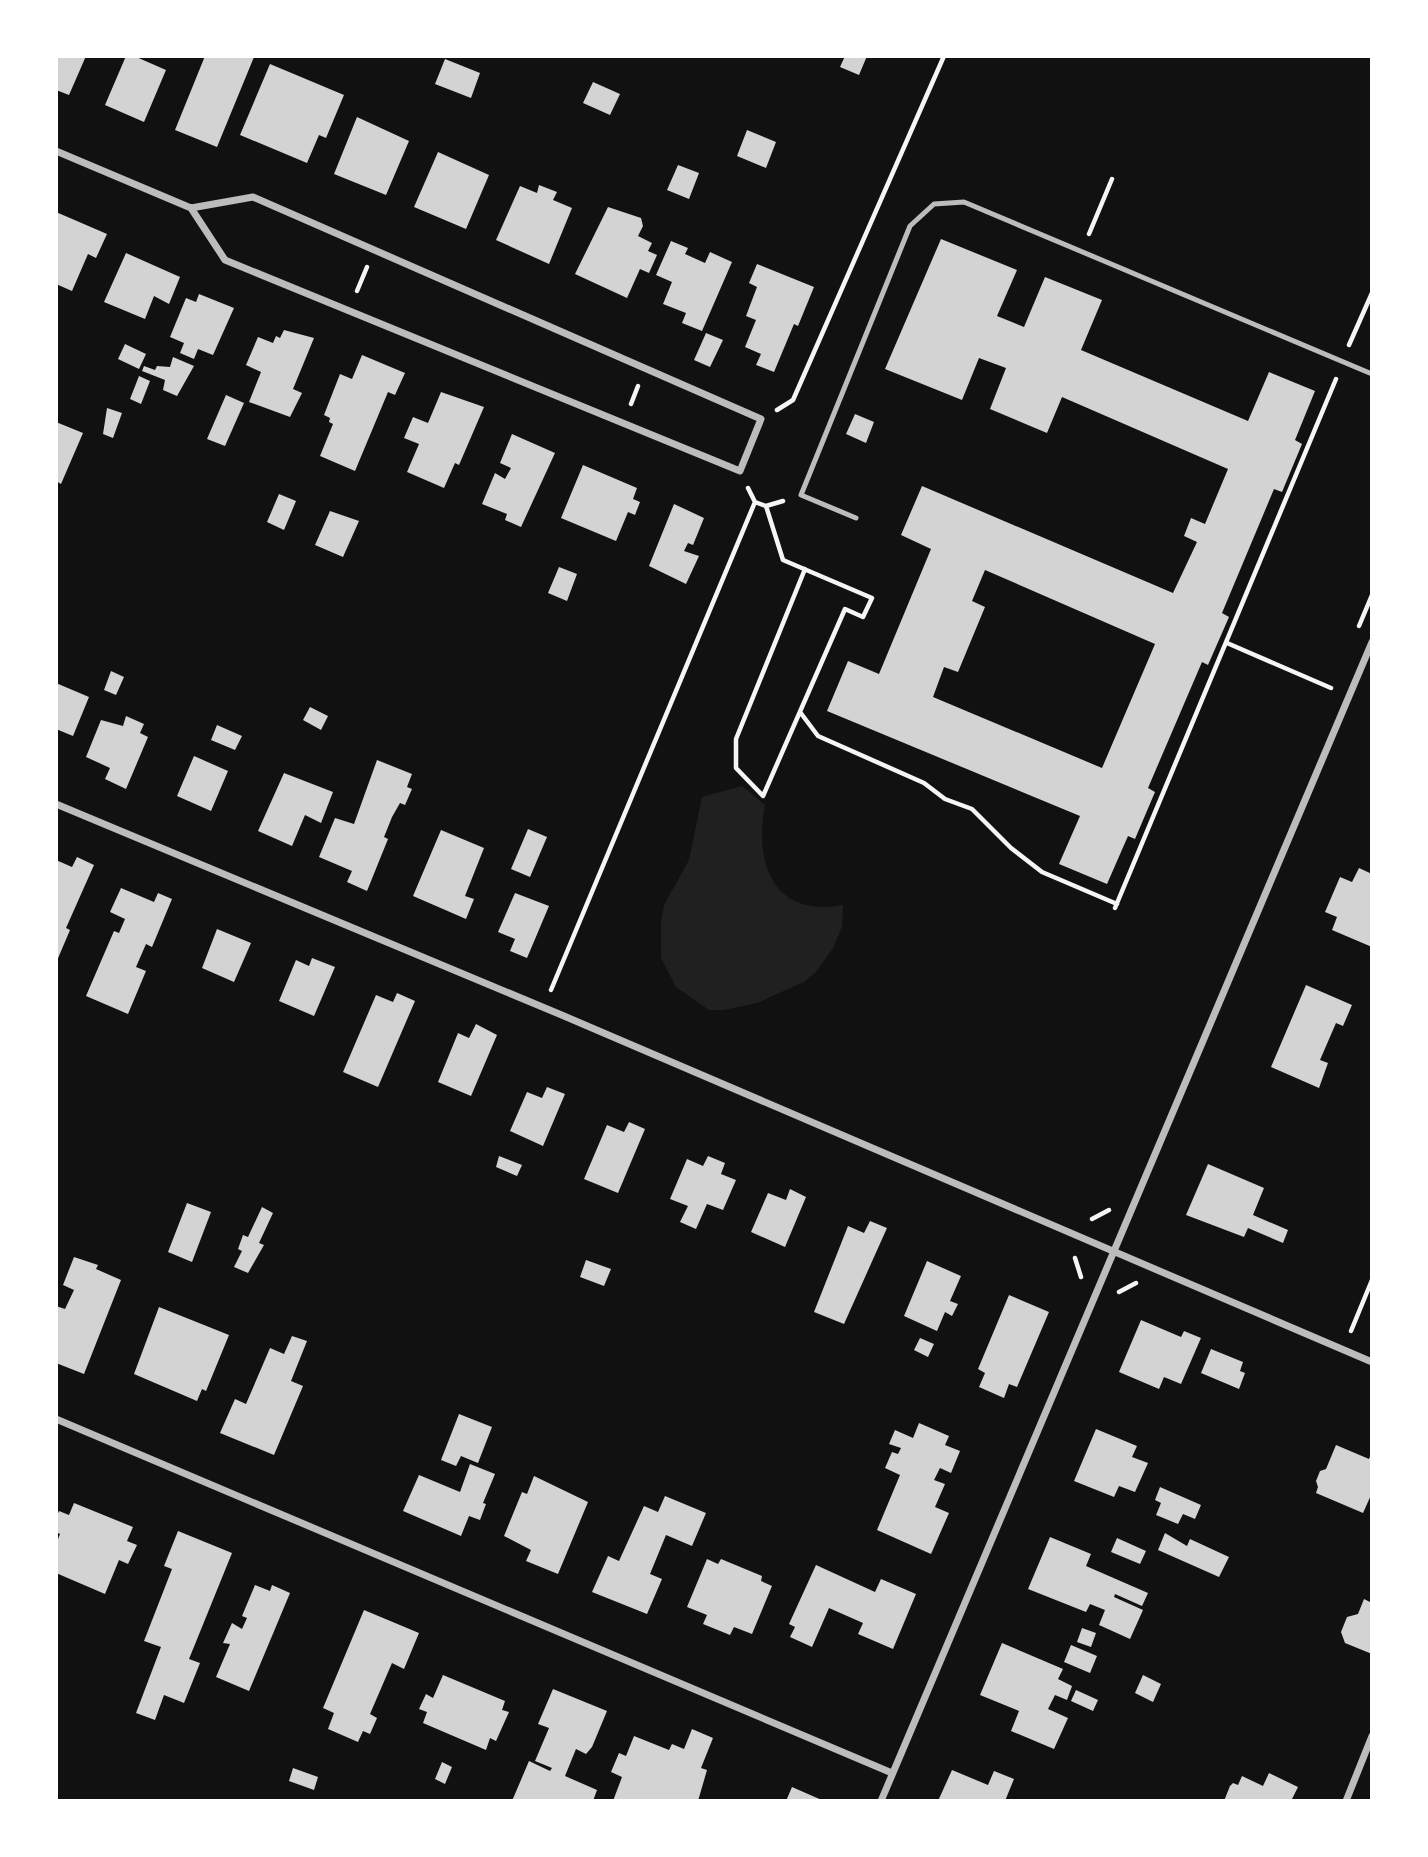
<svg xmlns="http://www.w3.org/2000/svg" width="1428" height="1857" viewBox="0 0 1428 1857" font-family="'Public Sans',sans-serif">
<rect width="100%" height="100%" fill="#111"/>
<path fill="#202020" d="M742 786 765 805C754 864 773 918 843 905L842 927 833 948 816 972 804 982 757 1003 724 1010H709L676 987 661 958V922L664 905 689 860 702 797Z"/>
<path fill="#d3d3d3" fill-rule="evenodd" d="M56 56H86L69 95 56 90Z
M126 56H134L166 70 144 122 105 105Z
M205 56 254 57 217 147 175 130Z
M845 56H867L859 75 840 67Z
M445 59 480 73 471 98 435 84Z
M270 64 344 95 326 138 319 135 307 163 240 135Z
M593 82 620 94 610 115 583 103Z
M357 117 409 141 386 195 334 174Z
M747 130 776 142 766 168 737 156Z
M438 152 489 175 466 229 414 207Z
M678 165 699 173 689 199 667 190Z
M539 185 557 192 553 200 572 208 549 264 496 240 520 186 537 193Z
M608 207 641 218 643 226 638 236 652 243 648 251 657 255 649 273 640 269 627 298 575 274Z
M56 212 107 234 96 258 88 254 72 291 56 284Z
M941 239 1017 270 997 316 1024 327 1045 277 1102 300 1081 350 1248 421 1269 372 1315 391 1295 440 1302 444 1282 492 1274 489 1222 613 1229 617 1208 665 1202 662 1148 788 1155 792 1135 839 1128 836 1107 884 1059 864 1080 816 827 711 848 661 879 674 931 549 901 535 922 486 1173 593 1197 542 1184 536 1191 518 1205 524 1228 469 1062 397 1047 433 990 409 1006 368 979 358 962 400 885 369ZM985 570 1155 644 1102 768 933 697 944 667 958 672 985 607 972 601Z
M671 241 688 248 685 254 705 263 710 252 732 262 702 331 682 323 686 313 663 304 672 282 656 275Z
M126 253 180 277 169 304 154 296 145 319 104 302Z
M757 264 814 287 798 326 794 324 774 372 756 365 761 354 745 347 756 320 746 316 757 287 749 283Z
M199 294 234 308 213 355 198 349 194 359 180 353 184 343 170 337 186 298 196 302Z
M284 330 314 338 293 389 302 393 290 417 249 402 261 372 246 365 258 337 273 343 276 336 280 338Z
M706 333 723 340 710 367 694 360Z
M125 344 146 354 139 369 118 359Z
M362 355 405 373 395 395 388 392 355 471 320 456 333 424 329 422 330 418 324 415 340 374 352 379Z
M173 357 194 366 177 396 163 390 165 380 142 371 144 366 155 370 157 366 170 367Z
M139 376 150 381 141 404 130 399Z
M441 392 484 407 459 465 455 463 444 488 407 472 419 444 404 438 413 417 428 423Z
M226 395 244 403 225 446 207 439Z
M107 408 122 413 113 438 103 434Z
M855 414 874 422 866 443 846 434Z
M56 422 83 433 61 484 56 481Z
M512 434 555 453 521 527 505 520 507 514 482 504 495 473 505 479 511 468 500 463Z
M583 465 637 488 633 499 640 502 635 515 628 512 616 541 561 518Z
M279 494 296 501 284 530 267 522Z
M674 504 704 518 693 545 688 543 684 551 699 556 686 584 649 566Z
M330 511 359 521 343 557 315 545Z
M559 567 577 574 567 601 548 593Z
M111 671 124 677 116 695 104 690Z
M56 683 89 697 73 736 56 729Z
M310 707 328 716 321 730 303 720Z
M126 716 144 724 140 733 148 737 126 789 105 779 110 768 86 757 101 720 123 726Z
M217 725 242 736 235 750 211 740Z
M194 756 228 771 211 811 177 796Z
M377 760 412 774 407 787 412 789 405 805 400 803 392 817 384 837 388 839 367 891 347 882 352 871 319 857 335 818 354 824Z
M284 773 333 792 321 823 305 815 292 846 258 831Z
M528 829 547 837 530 877 511 869Z
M441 830 484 848 465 896 474 899 466 919 413 896Z
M77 857 94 865 66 928 70 930 56 963V860L72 867Z
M1359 868 1372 874V947L1332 930 1337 917 1325 912 1340 877 1352 882Z
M121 888 154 902 158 893 172 899 152 947 146 944 136 967 146 971 128 1014 86 996 114 931 119 933 125 919 110 912Z
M515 893 549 906 527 958 510 951 515 939 498 932Z
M217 929 251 943 234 982 202 968Z
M312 958 335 967 314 1016 279 1001 296 960 309 966Z
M1306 985 1352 1005 1343 1026 1336 1023 1320 1060 1328 1063 1319 1088 1271 1067Z
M397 993 415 1001 378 1087 343 1072 376 995 393 1002Z
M476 1024 497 1035 471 1096 438 1082 458 1033 469 1038Z
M547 1087 565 1094 543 1146 510 1131 527 1092 542 1098Z
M629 1122 645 1129 618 1193 584 1179 607 1125 624 1132Z
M499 1156 522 1165 517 1176 496 1167Z
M708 1156 725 1163 721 1174 736 1180 723 1210 707 1204 696 1229 680 1222 688 1206 670 1199 687 1159 703 1166Z
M1208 1164 1264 1188 1253 1215 1288 1230 1283 1243 1248 1228 1244 1237 1186 1215Z
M790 1189 806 1197 785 1247 751 1232 768 1193 786 1200Z
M187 1203 211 1212 192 1262 168 1252Z
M262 1207 273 1213 259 1243 264 1245 248 1273 234 1267 242 1251 238 1249 243 1235 248 1237Z
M870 1221 887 1228 844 1324 814 1312 848 1226 864 1233Z
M74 1257 98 1265 96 1269 121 1280 84 1374 56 1363V1306L65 1309 74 1290 63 1285Z
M586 1260 611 1269 604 1286 580 1277Z
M927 1261 961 1276 950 1301 958 1304 952 1316 945 1312 937 1331 904 1316Z
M1009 1295 1049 1312 1017 1387 1009 1384 1004 1398 979 1387 985 1373 978 1369Z
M159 1307 229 1335 206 1391 202 1389 197 1401 134 1374Z
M1141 1320 1181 1337 1184 1331 1201 1338 1181 1384 1164 1377 1159 1389 1119 1372Z
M292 1336 307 1341 291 1381 303 1386 274 1455 220 1433 235 1399 246 1404 270 1348 284 1354Z
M920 1338 934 1344 928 1357 914 1350Z
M1211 1349 1243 1362 1240 1371 1245 1373 1239 1389 1201 1373Z
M459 1414 492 1427 478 1463 461 1456 456 1466 441 1460Z
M919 1423 949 1436 945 1445 960 1451 951 1473 940 1468 934 1480 945 1484 935 1507 949 1513 931 1554 877 1530 900 1475 885 1468 892 1452 898 1454 901 1448 889 1444 895 1430 913 1438Z
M1096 1429 1137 1446 1132 1457 1148 1463 1135 1492 1119 1486 1114 1497 1074 1481Z
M1336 1445 1369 1459 1372 1451V1493L1363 1513 1316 1493 1318 1487 1316 1481 1320 1471 1326 1469Z
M470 1464 495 1474 483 1503 486 1504 480 1520 469 1516 461 1536 403 1511 419 1475 460 1492Z
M534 1476 588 1502 558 1574 526 1561 531 1550 504 1536 522 1492 527 1494Z
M1160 1487 1201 1505 1195 1519 1183 1514 1178 1524 1156 1515 1161 1503 1155 1500Z
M665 1496 706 1513 692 1546 666 1535 650 1574 662 1579 647 1614 592 1592 608 1556 619 1561 644 1506 658 1512Z
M74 1503 133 1527 127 1541 137 1545 128 1564 119 1560 105 1594 56 1573V1544L60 1534 56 1532V1518L59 1511 69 1515Z
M178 1531 232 1553 189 1659 200 1663 184 1703 164 1695 155 1720 136 1713 161 1647 144 1641 172 1569 164 1566Z
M1165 1533 1187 1546 1190 1539 1229 1557 1219 1577 1158 1550Z
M1050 1537 1091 1554 1086 1566 1148 1593 1142 1606 1115 1594 1114 1597 1143 1610 1130 1639 1099 1625 1105 1610 1090 1604 1086 1612 1028 1589Z
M1117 1538 1146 1551 1140 1564 1111 1552Z
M707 1559 718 1564 721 1559 762 1576 761 1581 772 1586 752 1634 734 1627 730 1635 703 1624 707 1615 687 1607Z
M816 1565 875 1592 881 1579 916 1594 893 1649 858 1634 863 1623 829 1608 812 1647 790 1637 795 1627 789 1624Z
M255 1585 270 1591 272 1585 290 1593 249 1691 216 1677 230 1644 223 1643 232 1623 242 1629 247 1618 242 1616Z
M1364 1599 1372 1603V1654L1345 1643 1341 1632 1347 1617 1358 1614Z
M364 1610 419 1633 404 1669 392 1663 370 1714 377 1718 370 1734 363 1731 358 1742 328 1729 334 1713 323 1708Z
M1082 1628 1096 1633 1091 1647 1077 1642Z
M1002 1643 1063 1669 1058 1679 1072 1686 1067 1700 1055 1695 1048 1709 1068 1718 1054 1749 1011 1731 1019 1711 980 1695Z
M1071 1645 1097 1656 1090 1673 1064 1662Z
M443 1675 505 1701 502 1710 509 1712 496 1741 490 1738 486 1750 423 1723 427 1712 419 1709 426 1694 433 1698Z
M1143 1675 1161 1684 1153 1702 1135 1693Z
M553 1689 607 1711 592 1747 586 1754 576 1749 565 1776 597 1790 593 1801H512L529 1761 550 1771 552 1768 535 1761 549 1728 538 1724Z
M1076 1690 1098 1700 1093 1711 1071 1701Z
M692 1729 713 1738 701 1768 707 1770 698 1801H613L622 1777 611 1772 619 1753 626 1756 634 1736 669 1750 672 1744 684 1749Z
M442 1762 452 1767 445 1784 435 1779Z
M293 1768 318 1777 314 1790 289 1781Z
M952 1770 988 1785 994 1771 1014 1779 1005 1801H938Z
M1269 1773 1298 1787 1291 1801H1224L1230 1786 1233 1783 1238 1785 1242 1776 1263 1786Z
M792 1787 824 1801H786Z"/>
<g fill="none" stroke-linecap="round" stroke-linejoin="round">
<path stroke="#f5f5f5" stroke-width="4.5" d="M1089 234 1112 179
M357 291 367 267
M1349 345 1372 293
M631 404 638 386
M777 410 793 400 944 56
M755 502 766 506 783 501
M766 506 783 560 872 598 863 617 845 609 763 796 736 768V739L805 569
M1359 626 1372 595
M1227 643 1331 688
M800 712 818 736 924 783 945 799 972 809 1011 848 1042 872 1117 904
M1115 908 1336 379
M551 990 755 502 748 488
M1092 1219 1109 1210
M1075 1258 1081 1277
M1119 1292 1136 1283
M1351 1331 1372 1280"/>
<path stroke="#bcbcbc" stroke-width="5" d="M856 518 801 495 910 226 934 204 964 202 1372 374"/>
<path stroke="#bcbcbc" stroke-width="7" d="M56 151 191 208 253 197 761 419 740 471 225 260 191 208
M56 804 564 1016 1372 1362
M56 1419 892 1773
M881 1801 1372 642
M1346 1801 1372 1736"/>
</g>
<rect width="1428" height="1857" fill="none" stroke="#ffffff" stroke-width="116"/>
</svg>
